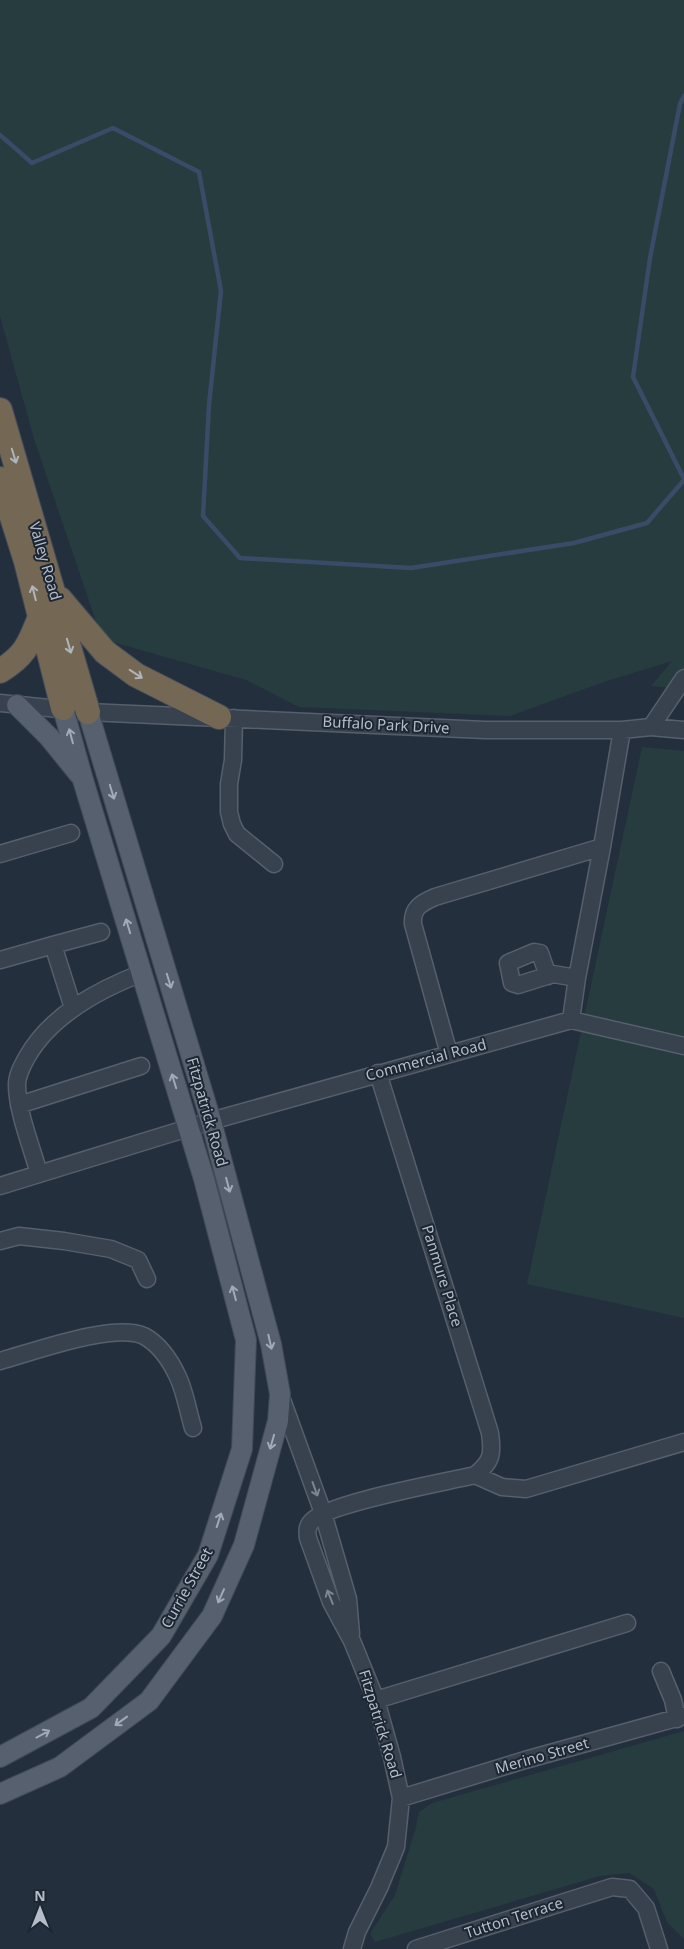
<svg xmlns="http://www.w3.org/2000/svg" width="684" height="1949" viewBox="0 0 684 1949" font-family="'Noto Sans',sans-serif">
<rect width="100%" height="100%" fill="#242f3e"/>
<path fill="#263c3f" d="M0 0H684V689L651 686 672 661 601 683 510 716 299 707 246 680 102 639 34 439 0 316Z
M642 747 684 751V1318L527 1284Z
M684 1731V1939L667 1922 654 1889 629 1873 600 1876 375 1942 370 1934 395 1895 416 1827 419 1812 432 1803Z"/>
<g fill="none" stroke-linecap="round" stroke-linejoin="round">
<path stroke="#394c67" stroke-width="4.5" d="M684 96 680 104 650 258 633 377 684 479
M0 135 32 163 113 128 199 172 221 291 209 405 203 516 240 558 411 568 574 543 647 523 684 480"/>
<defs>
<path id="minor" d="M0 703 88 712 485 730H622L651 727 684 730
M234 718 233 760 229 784V812L232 824 237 834 274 864
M651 727 684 678
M0 854 71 833
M53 945 101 932
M0 960 53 945 73 1008
M548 976 540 953 534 952 508 963 512 983 518 985 553 974 577 978
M571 1020 684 1046
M449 1054 413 924C412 908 421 903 435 897L602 847
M19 1105 141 1066
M39 1174C32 1148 17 1111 17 1085 17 1075 22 1066 27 1057 51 1015 98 990 142 973
M0 1186 211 1121 571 1020 577 978 602 847 622 730
M0 1241 19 1236 64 1241 111 1249 138 1260 147 1279
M0 1361C33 1352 114 1322 144 1336 159 1344 171 1362 178 1377 185 1392 188 1411 193 1428
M281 1397 323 1513 348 1599 351 1634
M475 1475 502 1487 526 1489 684 1442
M661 1671 673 1700 677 1719
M376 1700 627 1623
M401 1798 525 1760 684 1716
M352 1949 357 1932 379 1888 396 1847 401 1798 392 1757 376 1700 352 1641 331 1602 308 1538C307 1531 307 1526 312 1521 327 1503 446 1482 475 1475 492 1462 493 1454 490 1433L378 1073
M416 1949 612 1887 630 1889 646 1908 659 1949"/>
<path id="major" d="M17 705 49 737 79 774
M0 1757 91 1708 161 1636 208 1555 242 1449 246 1340 204 1179 83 780 63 708
M0 1794 60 1767 149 1701 212 1616 244 1545 278 1421 280 1394 271 1344 211 1121 88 712"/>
<path id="highway" d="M0 410 88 712
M0 479 26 561 63 708
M60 599 105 652 136 675 219 717
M0 671C26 655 29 644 40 617"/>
</defs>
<use href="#minor" stroke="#565f6c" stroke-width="19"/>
<use href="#major" stroke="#414a57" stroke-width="22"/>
<use href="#highway" stroke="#434c59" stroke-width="26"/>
<use href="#minor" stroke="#38414e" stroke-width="16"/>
<use href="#major" stroke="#56606e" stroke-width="20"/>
<use href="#highway" stroke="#746855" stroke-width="24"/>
</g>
<defs><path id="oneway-shaft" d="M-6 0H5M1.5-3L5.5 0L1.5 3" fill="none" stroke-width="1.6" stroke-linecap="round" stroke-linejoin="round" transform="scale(1.25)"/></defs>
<g stroke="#aeb4bd">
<use href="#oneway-shaft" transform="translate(14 456) rotate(73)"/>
<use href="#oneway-shaft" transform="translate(34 593) rotate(-104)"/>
<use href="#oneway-shaft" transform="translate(69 646) rotate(74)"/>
<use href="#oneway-shaft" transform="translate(136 674) rotate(33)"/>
</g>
<g stroke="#a1aab7">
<use href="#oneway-shaft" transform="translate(71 736) rotate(-105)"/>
<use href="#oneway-shaft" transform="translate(112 792) rotate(73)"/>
<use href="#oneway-shaft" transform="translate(128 926) rotate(-107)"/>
<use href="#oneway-shaft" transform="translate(169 981) rotate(73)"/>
<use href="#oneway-shaft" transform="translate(174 1081) rotate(-107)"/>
<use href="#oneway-shaft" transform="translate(228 1185) rotate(75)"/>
<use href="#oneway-shaft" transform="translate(234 1293) rotate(-105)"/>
<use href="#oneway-shaft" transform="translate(270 1342) rotate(77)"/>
<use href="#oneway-shaft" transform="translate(272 1442) rotate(106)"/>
<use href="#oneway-shaft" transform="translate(219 1520) rotate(-72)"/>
<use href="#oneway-shaft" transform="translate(221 1596) rotate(114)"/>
<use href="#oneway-shaft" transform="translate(121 1721) rotate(144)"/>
<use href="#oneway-shaft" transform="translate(43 1734) rotate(-28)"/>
</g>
<g stroke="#7c8592">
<use href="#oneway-shaft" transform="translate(315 1489) rotate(70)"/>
<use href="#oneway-shaft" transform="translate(330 1597) rotate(-112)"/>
</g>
<g text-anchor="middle" stroke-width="4" stroke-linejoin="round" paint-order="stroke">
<g font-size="15" fill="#b4bcc9" stroke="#1d2633">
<text transform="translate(45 561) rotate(74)" y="5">Valley Road</text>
<text transform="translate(386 725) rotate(3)" y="5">Buffalo Park Drive</text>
<text transform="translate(426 1060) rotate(-15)" y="5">Commercial Road</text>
<text transform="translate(207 1112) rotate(74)" y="5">Fitzpatrick Road</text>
<text transform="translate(442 1276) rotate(73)" y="5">Panmure Place</text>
<text transform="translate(187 1588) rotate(-61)" y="5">Currie Street</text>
<text transform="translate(380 1724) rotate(73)" y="5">Fitzpatrick Road</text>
<text transform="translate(542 1756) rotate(-16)" y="5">Merino Street</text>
<text transform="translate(514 1918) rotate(-18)" y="5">Tutton Terrace</text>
</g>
</g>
<g transform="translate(40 1909)" stroke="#1d2633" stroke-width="4" paint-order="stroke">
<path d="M0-4L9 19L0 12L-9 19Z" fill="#b4bcc9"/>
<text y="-8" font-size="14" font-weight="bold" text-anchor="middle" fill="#b4bcc9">N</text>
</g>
</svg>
